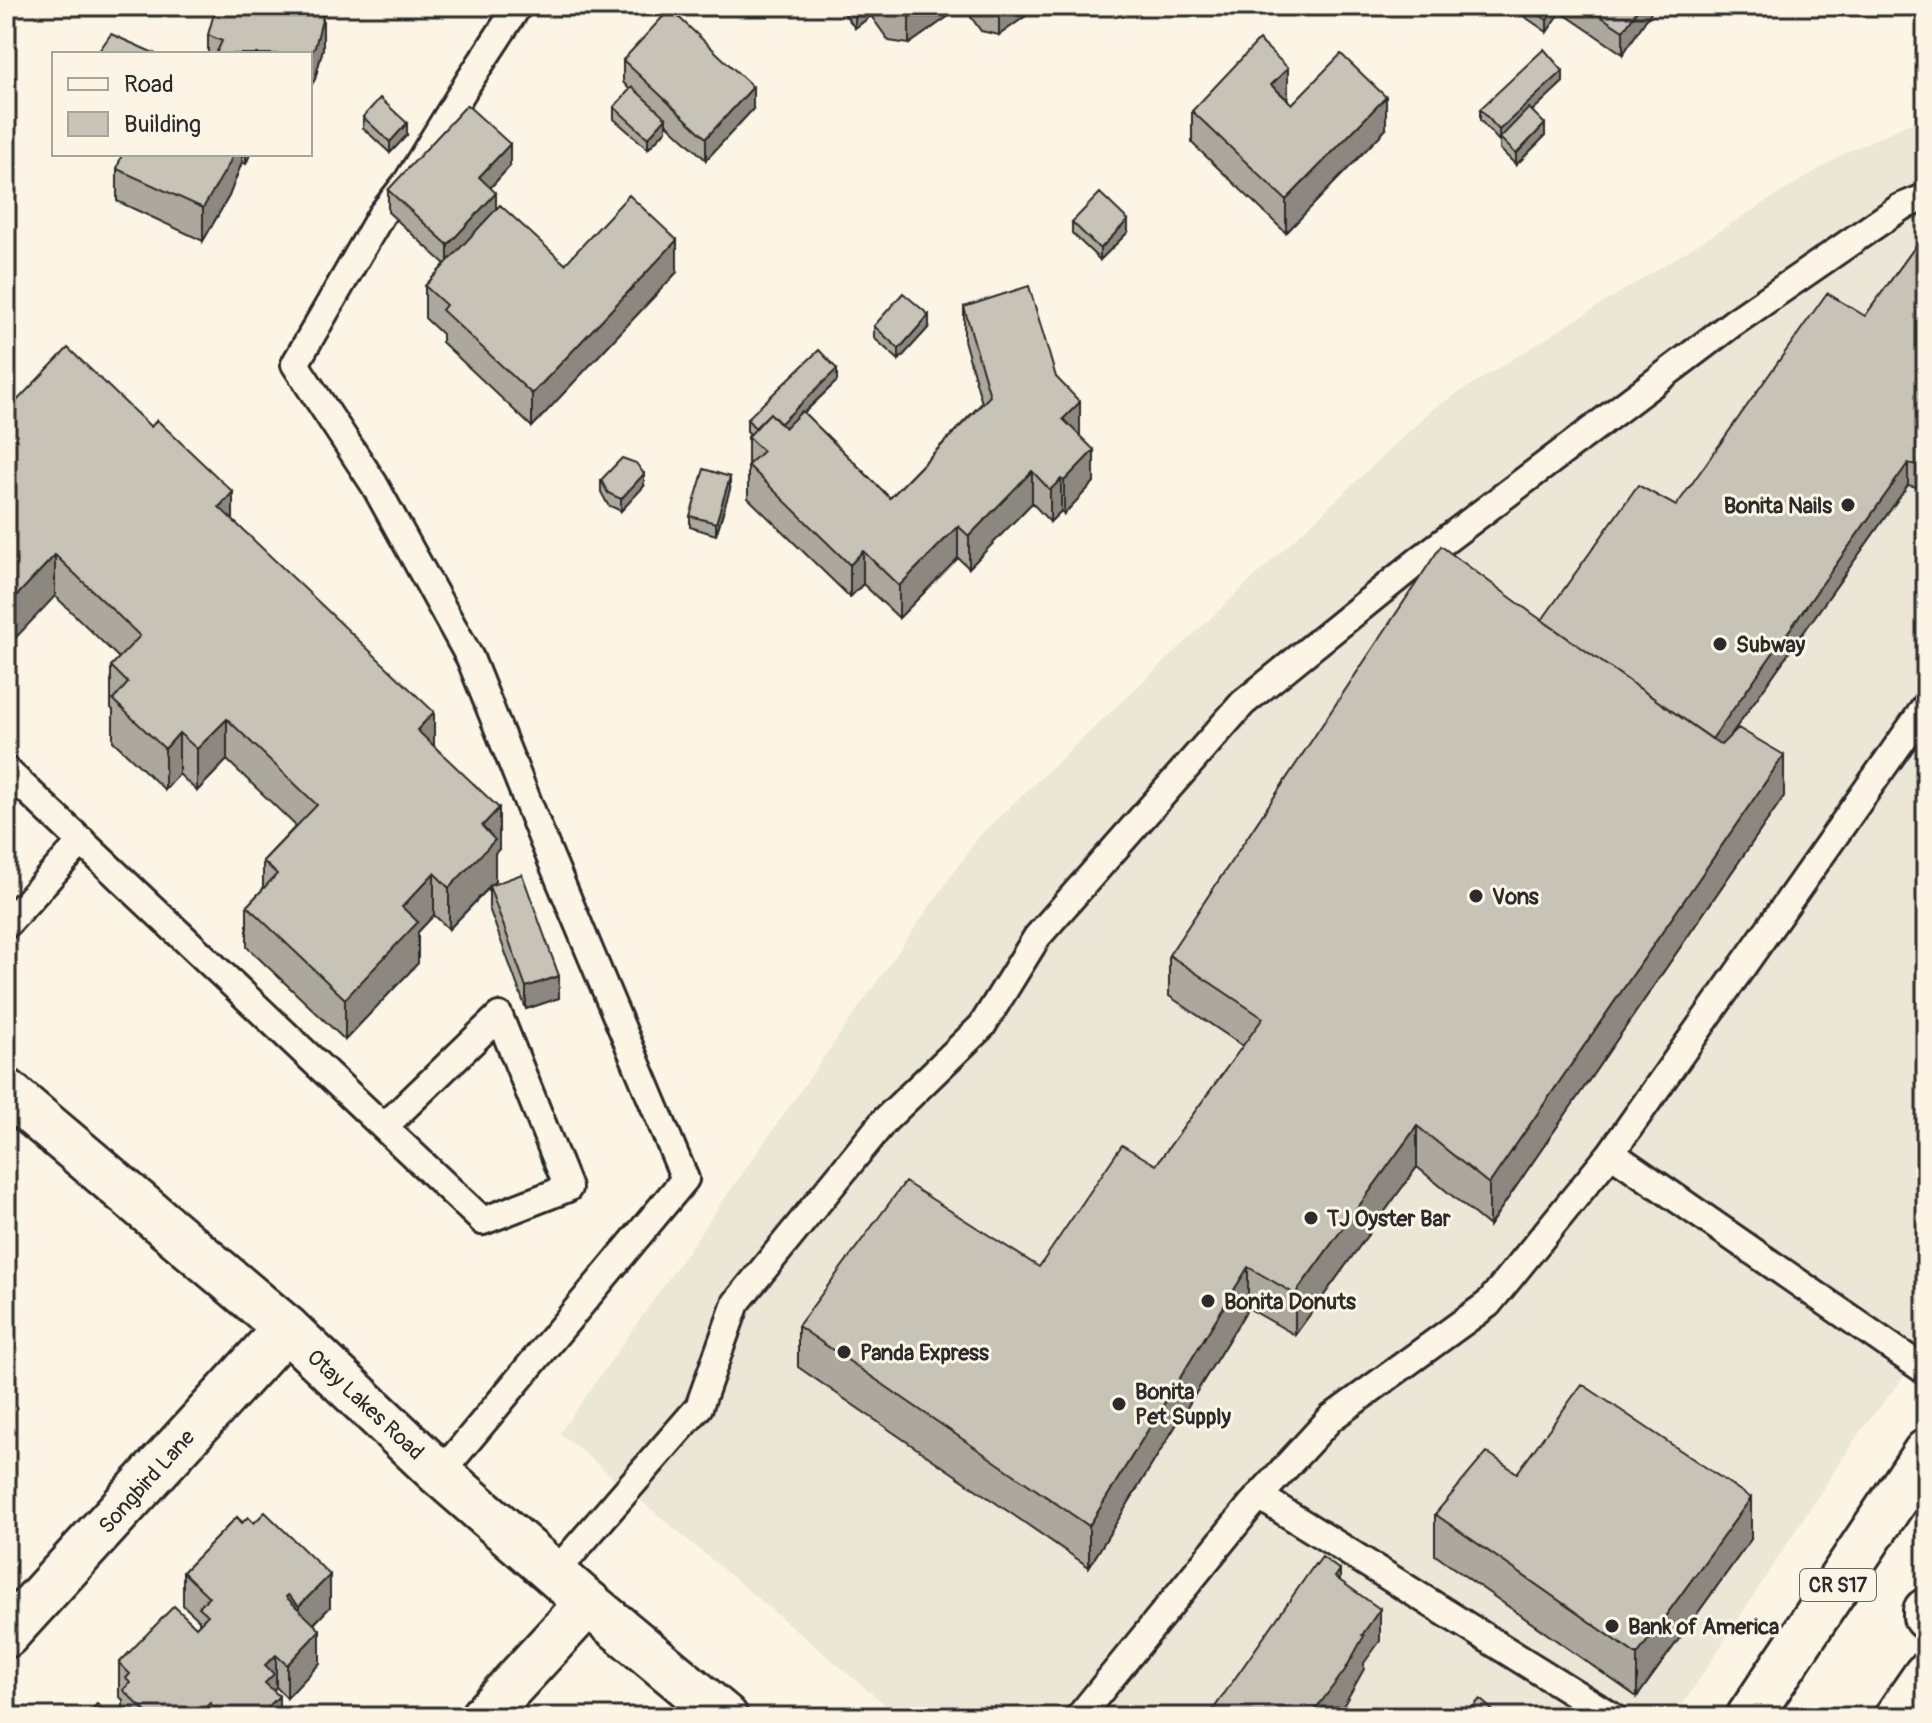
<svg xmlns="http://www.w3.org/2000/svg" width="1932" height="1723" viewBox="0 0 1932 1723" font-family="Pangolin,sans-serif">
<rect width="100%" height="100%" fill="#fcf5e5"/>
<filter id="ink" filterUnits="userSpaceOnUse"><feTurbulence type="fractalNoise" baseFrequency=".0125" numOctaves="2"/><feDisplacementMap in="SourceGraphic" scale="16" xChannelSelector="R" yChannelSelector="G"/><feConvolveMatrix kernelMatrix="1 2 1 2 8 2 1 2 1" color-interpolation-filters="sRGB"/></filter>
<g filter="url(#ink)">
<path fill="#ece6d7" d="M1926 116V1349L1859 1433 1691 1692 1673 1717H900L560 1433 980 835 1434 408 1845 153Z"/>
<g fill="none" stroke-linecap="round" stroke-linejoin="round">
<defs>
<path id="service" d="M1926 706 1611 1153 1926 1371
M6 770 483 1221 568 1188 499 1016 384 1127
M6 925 82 841
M440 1474 685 1179 543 840 470 658 374 484 295 364 381 215 407 182 469 81 518 6
M1259 1496 1613 1717
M554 1574 699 1407 736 1303 884 1121 982 1026 1037 937 1243 703 1422 558 1733 323 1901 207 1926 197
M1079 1717 1252 1504 1331 1418 1488 1304 1611 1153"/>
<path id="minor" d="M6 1635 286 1328
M483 1717 588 1603"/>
<path id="primary" d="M6 1091 286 1328 440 1474 588 1603 725 1717
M1926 1611V1617
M1749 1717 1926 1452
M1897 1717 1926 1675"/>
</defs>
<use href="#service" stroke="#2b2b2b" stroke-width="32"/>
<use href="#minor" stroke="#2b2b2b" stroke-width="50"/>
<use href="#primary" stroke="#2b2b2b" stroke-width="50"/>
<use href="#service" stroke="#fcf5e5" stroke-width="26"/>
<use href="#minor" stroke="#fcf5e5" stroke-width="44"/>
<use href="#primary" stroke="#fcf5e5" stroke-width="44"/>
</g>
<path fill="#aca89d" stroke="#2b2b2b" stroke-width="2" d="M839 6H1032L1030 13 999 35 981 31 963 6 909 44 889 41 871 16 855 28Z
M1509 6H1655L1623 54 1558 10V16L1547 32Z
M208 35 323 48 315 79 310 87V54H208Z
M623 60 753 109 706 160 666 123V130L648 149 614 119V107L630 90 623 82Z
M1563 82 1532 111 1545 136 1516 165 1500 149V141H1499L1480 120V109Z
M1292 104 1386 129 1286 233 1192 143V111Z
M363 117 407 135 390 153 363 128Z
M122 154H250L246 164 242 162 229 196 203 241 117 201V169Z
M510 166 490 188 496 210 565 264 677 272 532 427 442 342V334L425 318V286L445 264 388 212V190Z
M1072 222 1128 232 1100 260 1072 233Z
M1926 232V489L1908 485 1729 737 1784 796 1489 1226 1417 1167 1295 1335 1248 1308 1089 1567 798 1367V1326L1039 1267 1156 1165 1243 1046 1169 996V955L1542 620 1676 506 1865 316Z
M964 307 1056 377 1080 434 1079 435 1094 482 1064 514 1061 511 1050 522 1032 503 969 568 958 558 899 618 863 584 850 597 748 498V437L750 434 747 431V419L837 381 804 413 890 498 982 403 964 340Z
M874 326 929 327 899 360 874 338Z
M6 412 233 521 434 746 499 849 495 853V881L492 885 559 998 526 1009 489 908V888L449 929 434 915 418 932V963L345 1040 247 947V906L263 889V861L296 826 227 760 197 791 179 774 165 790 113 741V710L111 708V666L119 658 55 596Z
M601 480 644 486 621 511 608 505 601 492Z
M730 489 716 535 690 527V516Z
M1517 1473 1751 1539 1637 1697 1435 1555V1514Z
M237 1517 330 1607 314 1624 320 1663 287 1698 276 1687 274 1689 279 1717H123V1700L119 1696V1663L196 1627 199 1624V1620L183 1605V1572Z"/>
<path fill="#8c8880" stroke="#2b2b2b" stroke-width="2" d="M855 6H871V16L855 28Z
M917 6H963L909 44V12Z
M999 6H1032L1030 13 999 35Z
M1557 6H1558V16L1547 32V20Z
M1640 6H1655L1623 54V31Z
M323 16V48L315 79 310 87V54Z
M1288 68V100L1271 85Z
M1563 71V82L1502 139 1500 138 1499 141V130Z
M753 87V109L706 160V138Z
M1386 97V129L1286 233V200Z
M666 118V130L648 149V138Z
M407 123V135L390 153V142Z
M1545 124V136L1516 165V154Z
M510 144V166L479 200V177Z
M233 154H242V162L229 196 203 241V208Z
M246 154H250L246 164Z
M496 193V215L448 267V245Z
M1128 220V232L1100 260V249Z
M677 240V272L532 427V394Z
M929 315V327L899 360V349Z
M837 369V381L765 449V438Z
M1080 402V434L1063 452V419Z
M1094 450V482L1064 514V481Z
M1908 463V485L1703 774V751Z
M1032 471V503L969 568V536Z
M644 474V486L621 511V499Z
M730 477V489L716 535V523Z
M1061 479V511L1050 522V490Z
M233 492V534L219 507Z
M958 526V558L899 618V586Z
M863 551V584L850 597V565Z
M55 555V596L6 648V607Z
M434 712V753L417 730Z
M227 719V760L197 791V749Z
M179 733V774L165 790V749Z
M1784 755V796L1489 1226V1184Z
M499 808V849L495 853V881L449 929V888L482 826Z
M434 873V915L418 932V963L345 1040V999L402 907Z
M559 976V998L526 1009V987Z
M1417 1126V1167L1295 1335V1294Z
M1248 1267V1308L1089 1567V1526Z
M1751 1498V1539L1637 1697V1655Z
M1340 1570V1602L1335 1577Z
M330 1575V1607L299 1639V1606Z
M1380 1609V1641L1364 1663V1669L1345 1703 1335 1717H1310L1362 1635Z
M320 1630V1663L287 1698V1665Z
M276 1655V1687L274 1689V1701L279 1696V1717H258L265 1665Z"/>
<path fill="#c8c3b7" stroke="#2b2b2b" stroke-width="2" d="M216 6H303L323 16 315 47 310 54H216L222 41 208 35Z
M887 6H917L909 12 889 9Z
M1526 6H1557L1547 20Z
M1585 6H1640L1623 31Z
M670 9 753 87 706 138 623 60Z
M111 34 156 54H97Z
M1259 40 1288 68 1271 85 1292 104 1341 54 1386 97 1286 200 1192 111Z
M1544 49 1563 71 1499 130 1480 109Z
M632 87 666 118 648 138 614 107Z
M380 98 407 123 390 142 363 117Z
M467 105 510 144 479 177 496 193 448 245 388 190Z
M1529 108 1545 124 1516 154 1500 138Z
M122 154H233L229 164 203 208 117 169Z
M1100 193 1128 220 1100 249 1072 222Z
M629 195 677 240 532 394 442 310 446 305 425 286 500 205 565 264Z
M1926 232V467L1908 463 1712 739 1542 620 1638 485 1676 506 1827 293 1865 316Z
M1029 286 1056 377 1080 402 1063 419 1094 450 1064 481 1061 479 1050 490 1032 471 969 536 958 526 899 586 863 551 850 565 748 465 763 451 748 437 770 413 785 428 802 411 890 498 990 396 964 307Z
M903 293 929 315 899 349 874 326Z
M68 348 151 427 157 420 233 492 219 507 434 712 417 730 499 808 482 826 495 840 449 888 434 873 402 907 418 922 345 999 247 906 277 874 263 861 317 805 227 719 197 749 179 733 165 749 113 700 128 683 111 666 140 636 55 555 6 607V412Z
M819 350 837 369 780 424 770 413 755 428 747 419Z
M622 458 636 463 644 474 621 499 608 493 601 480Z
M704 469 730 477 716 523 690 516Z
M1441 546 1533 614 1721 745 1738 728 1784 755 1489 1184 1417 1126 1295 1294 1248 1267 1089 1526 798 1326 905 1182 1039 1267 1122 1145 1156 1165 1263 1018 1169 955Z
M522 874 559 976 526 987 489 886Z
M1582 1384 1751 1498 1637 1655 1435 1514 1487 1452 1517 1473Z
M265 1512 330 1575 299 1606 288 1595 286 1597 320 1630 287 1665 276 1655 265 1665 274 1674 265 1683 279 1696 258 1717H225L210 1703 207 1706 218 1717H151L123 1690 130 1683 126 1678 130 1674 119 1663 174 1606 196 1627 208 1615 199 1607 209 1597 183 1572 237 1517 242 1523 248 1517 254 1523Z
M1322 1557 1340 1570 1335 1577 1380 1609 1362 1635 1364 1636 1345 1670 1310 1717H1208L1315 1564 1316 1565Z
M1480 1699 1500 1717H1464Z
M97 1704 112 1717H62L68 1710 75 1716 80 1710 86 1716Z"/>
</g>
<g fill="#2b2b2b" stroke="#fcf5e5" stroke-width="3">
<circle cx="1848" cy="505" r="8"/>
<circle cx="1720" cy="644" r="8"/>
<circle cx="1476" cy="896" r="8"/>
<circle cx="1311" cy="1218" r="8"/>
<circle cx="1208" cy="1301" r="8"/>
<circle cx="844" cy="1352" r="8"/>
<circle cx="1119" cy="1404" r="8"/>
<circle cx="1612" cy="1626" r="8"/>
</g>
<g text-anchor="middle" stroke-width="6" stroke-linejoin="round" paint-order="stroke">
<rect fill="#fcf5e5" stroke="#6a6863" stroke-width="2" x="1800" y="1569" width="76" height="32" rx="6"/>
<g font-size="20" font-weight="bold" fill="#2b2b2b">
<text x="1838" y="1592">CR S17</text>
</g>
<g font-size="22" font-weight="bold" fill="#2b2b2b" stroke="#fcf5e5" text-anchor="start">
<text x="1832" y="513" text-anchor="end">Bonita Nails</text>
<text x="1736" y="652">Subway</text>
<text x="1492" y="904">Vons</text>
<text x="1327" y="1226">TJ Oyster Bar</text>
<text x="1224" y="1309">Bonita Donuts</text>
<text x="860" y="1360">Panda Express</text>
<text x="1135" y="1399">Bonita<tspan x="1135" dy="25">Pet Supply</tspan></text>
<text x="1628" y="1634">Bank of America</text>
</g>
<g font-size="22" fill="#2b2b2b" stroke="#fcf5e5">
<text transform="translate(366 1404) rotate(43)" y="8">Otay Lakes Road</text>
<text transform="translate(146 1481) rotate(-48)" y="8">Songbird Lane</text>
</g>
</g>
<rect width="1932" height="1723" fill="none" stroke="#fcf5e5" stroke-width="32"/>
<rect x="16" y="16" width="1900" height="1691" fill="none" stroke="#2b2b2b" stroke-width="3" filter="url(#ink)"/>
<rect x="52" y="52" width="260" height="104" fill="#fcf5e5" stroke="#a8a49b" stroke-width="2"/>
<rect x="68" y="78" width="40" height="12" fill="#fcf5e5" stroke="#a8a49b" stroke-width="2"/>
<text x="124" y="92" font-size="24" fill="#2b2b2b">Road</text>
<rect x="68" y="112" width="40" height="24" fill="#c8c3b7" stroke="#a8a49b" stroke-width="2"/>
<text x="124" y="132" font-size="24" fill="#2b2b2b">Building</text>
</svg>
